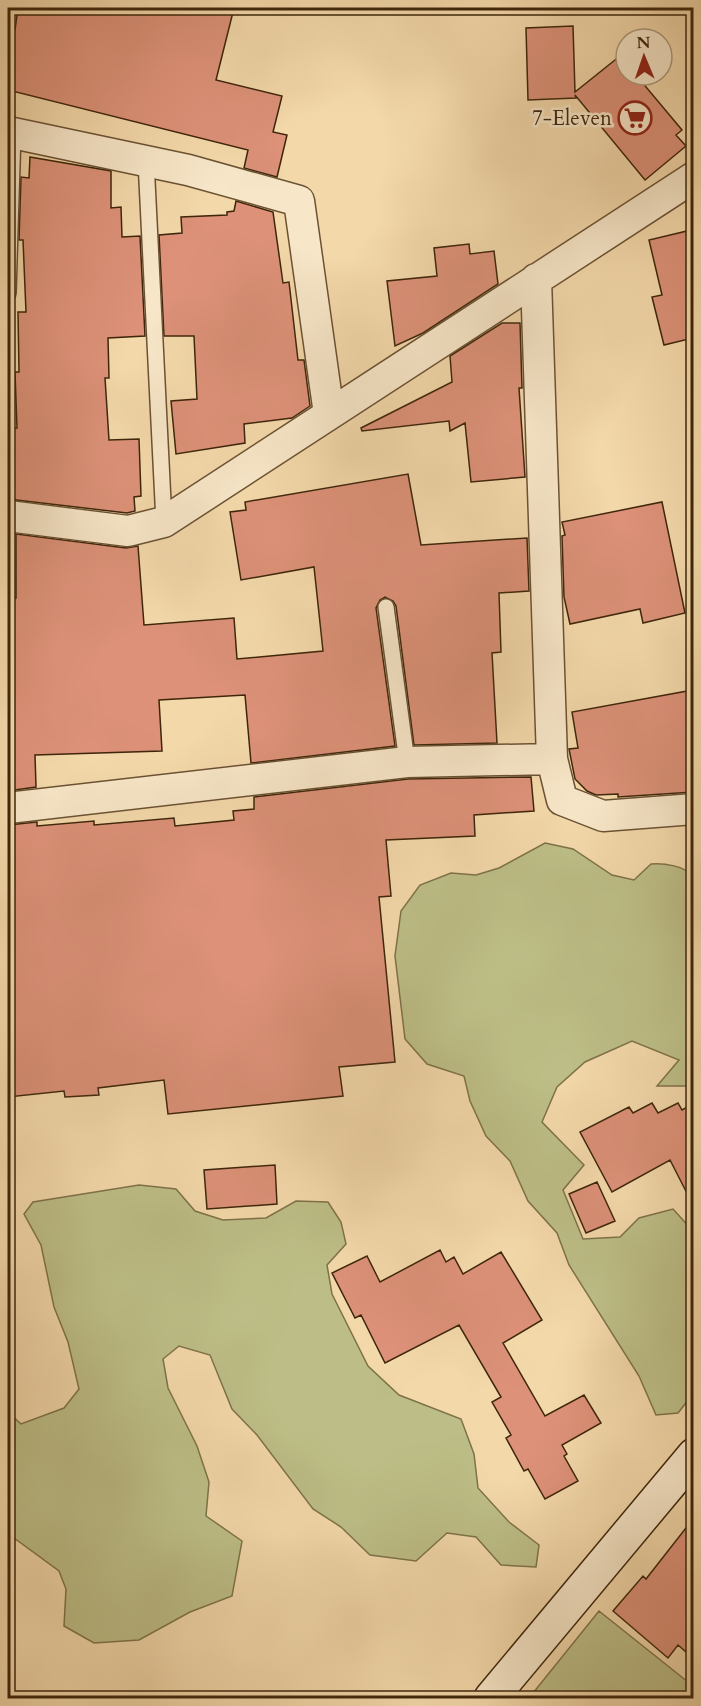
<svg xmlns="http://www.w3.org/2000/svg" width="701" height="1706" viewBox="0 0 701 1706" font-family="Cardo,serif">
<rect width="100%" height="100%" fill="#f3d8aa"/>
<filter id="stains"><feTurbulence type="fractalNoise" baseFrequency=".00333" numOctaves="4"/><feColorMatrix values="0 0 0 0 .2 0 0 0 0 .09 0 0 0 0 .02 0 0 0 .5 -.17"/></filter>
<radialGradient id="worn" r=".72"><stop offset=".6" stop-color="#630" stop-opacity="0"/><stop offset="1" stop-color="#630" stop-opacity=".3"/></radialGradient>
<path fill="#bdbe87" stroke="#7e7249" stroke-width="1.5" d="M545 843 573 849 612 875 634 880 651 864C665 863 684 866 693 876V1086H657L679 1060 632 1041 585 1062 557 1087 542 1122 584 1165 563 1190 583 1239 620 1237 639 1218 673 1209 693 1231V1394L678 1413 656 1415 639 1376 569 1265 557 1233 528 1201 510 1161 486 1136 470 1101 464 1076 427 1064 405 1039 395 956 401 911 420 885 451 873 476 875 499 868Z
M139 1185 176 1189 195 1211 223 1220 266 1218 296 1201 328 1202 341 1222 346 1244 327 1265 332 1294 368 1366 399 1395 461 1419 474 1454 478 1488 509 1522 539 1545 536 1567 501 1565 476 1537 447 1533 416 1561 370 1555 341 1527 313 1509 257 1435 232 1409 210 1355 179 1346 163 1359 168 1388 197 1446 209 1482 206 1516 242 1541 232 1596 190 1612 139 1640 94 1643 64 1626 66 1589 59 1571 14 1538 8 1540V1412L21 1424 64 1408 79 1389 68 1342 54 1307 41 1245 24 1214 33 1202Z
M599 1611 693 1686V1698H529Z"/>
<path fill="#dc9178" stroke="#3e260b" stroke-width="1.5" d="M18 8H234L216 80 282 96 273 132 287 135 277 177 244 168 248 150 8 90V29L15 30Z
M573 26 575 92 620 56 626 63V75H636L682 130 676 135 686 146 645 180 575 95 576 98 528 100 526 28Z
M30 157 111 171V208L121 207 122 237 140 236 145 336 108 338 109 378H105L109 440 139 439 141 496 134 497 135 511 127 513 8 499V429L17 428 15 372H19L18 312H26L23 240H19L21 177 29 178Z
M236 201 273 212 283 283 289 282 298 360H304L310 406 292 418 244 424 245 443 176 454 171 401 197 399 194 336H164L159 235 182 233 181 217 227 215V212L234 211Z
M687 231 688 237 693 236V338L664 345 652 297 662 295 649 240Z
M469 244 470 254 494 251 498 284 423 333 395 346 387 281 437 276 434 248Z
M502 323H520L522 388H519L525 477 471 482 465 423 450 431 449 421 362 431 361 428 452 382 450 356Z
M408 474 421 545 527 538 529 591 499 593 501 652 492 653 497 743 414 745 396 606 393 601 385 597 380 600 376 608 395 746 251 763 245 695 159 700 162 751 35 755 36 787 8 791V599L16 598V534L126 548 138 546 144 625 234 618 237 659 323 651 314 567 241 580 230 512 246 510 245 502Z
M662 502 685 613 643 623 640 609 570 624 564 597 562 536 565 535 562 522Z
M693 690V792L618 797V794L596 795 587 791 575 779 569 749 578 748 572 712Z
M531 777 534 811 474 815 475 836 386 840 391 896 379 897 395 1062 339 1067 343 1096 168 1114 164 1080 98 1088 99 1095 65 1097 64 1091 8 1097V825L37 822V826L94 821V825L174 818 175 826 234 820 233 811 254 809V797L408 779Z
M652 1103 658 1113 678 1103 682 1110 693 1104V1205L670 1160 612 1192 580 1132 629 1107 633 1113Z
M275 1165 277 1204 207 1209 204 1170Z
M597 1182 615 1221 586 1233 569 1194Z
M440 1250 446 1262 454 1257 463 1274 501 1252 542 1320 503 1343 545 1416 584 1395 601 1423 562 1445 567 1454 564 1456 578 1481 545 1499 528 1469 524 1471 506 1438 511 1435 492 1402 501 1397 459 1325 385 1363 361 1315 355 1318 332 1273 367 1256 380 1282Z
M693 1519V1658L678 1645 668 1658 613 1611 643 1576 646 1579Z"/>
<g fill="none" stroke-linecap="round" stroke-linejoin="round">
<defs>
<path id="lane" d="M146 161 164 522
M8 293 13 133
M386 607 407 762"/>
<path id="street" d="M8 132 188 170 299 201 329 414
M536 279 552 759 562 800 603 816 694 809
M8 516 128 531 164 522 694 177
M8 808 407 762 552 759"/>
<path id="secondary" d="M491 1698 694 1455"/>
</defs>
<use href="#lane" stroke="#6b5233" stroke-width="18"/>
<use href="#street" stroke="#6b5233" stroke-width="33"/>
<use href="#secondary" stroke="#3e260b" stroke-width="36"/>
<use href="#lane" stroke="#f7e6c8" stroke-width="15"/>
<use href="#street" stroke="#f7e6c8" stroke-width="30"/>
<use href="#secondary" stroke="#f7e6c8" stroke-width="33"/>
</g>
<defs>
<symbol id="supermarket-ring" viewBox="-11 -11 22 22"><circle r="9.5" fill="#f7e6c8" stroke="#8f2418" stroke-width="1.5"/><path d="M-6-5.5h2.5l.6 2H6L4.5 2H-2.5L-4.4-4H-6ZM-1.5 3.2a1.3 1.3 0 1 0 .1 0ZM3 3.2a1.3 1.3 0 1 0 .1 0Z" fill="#8f2418"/></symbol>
</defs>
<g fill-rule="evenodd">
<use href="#supermarket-ring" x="616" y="99" width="38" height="38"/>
</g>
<g text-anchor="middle" stroke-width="5" stroke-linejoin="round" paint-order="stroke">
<g font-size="21" fill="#3e260b" stroke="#f7e6c8" text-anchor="end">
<text x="612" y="125">7-Eleven</text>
</g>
</g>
<rect width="701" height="1706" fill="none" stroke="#f3d8aa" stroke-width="30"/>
<rect x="9" y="9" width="683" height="1688" fill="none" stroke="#3e260b" stroke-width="3"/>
<rect x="15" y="15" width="671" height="1676" fill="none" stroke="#3e260b" stroke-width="1.5"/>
<g transform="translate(644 57) rotate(358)"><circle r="28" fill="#f7e6c8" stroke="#ad997c" stroke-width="1.5"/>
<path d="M0-4.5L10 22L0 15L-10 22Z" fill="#8f2418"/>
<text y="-9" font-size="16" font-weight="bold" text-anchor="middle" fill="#3e260b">N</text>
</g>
<rect width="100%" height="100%" filter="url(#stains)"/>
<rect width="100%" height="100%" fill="url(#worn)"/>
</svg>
